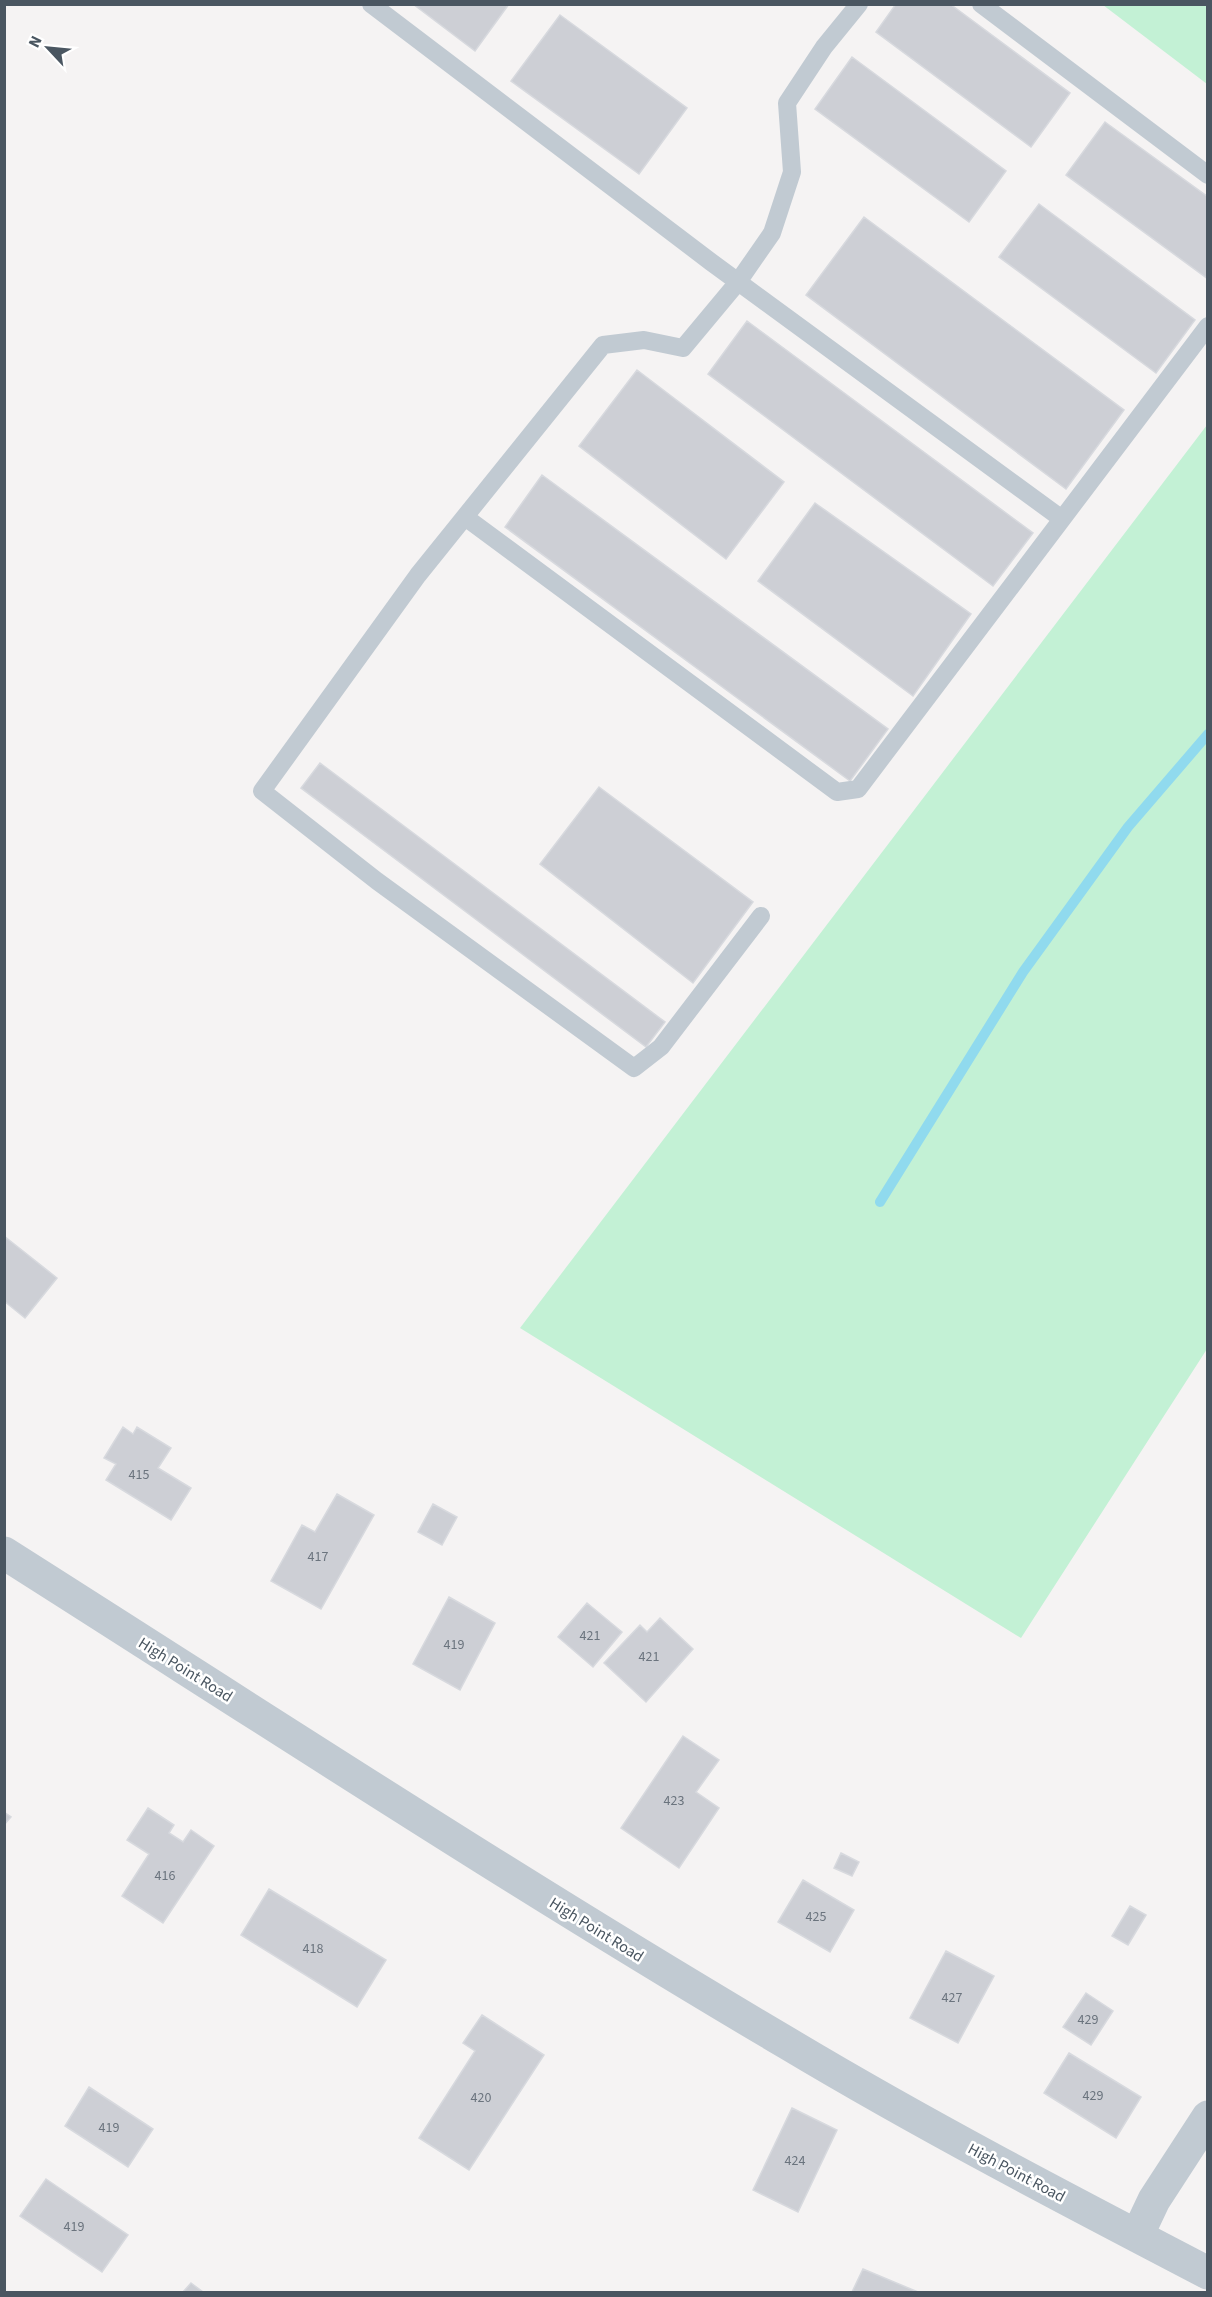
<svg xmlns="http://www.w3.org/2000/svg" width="1212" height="2297" viewBox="0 0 1212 2297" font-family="'Source Sans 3',sans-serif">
<rect width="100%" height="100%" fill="#f5f3f3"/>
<path fill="#c3f1d5" d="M1103 5H1207V84Z
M1207 425V1349L1021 1638 520 1328Z"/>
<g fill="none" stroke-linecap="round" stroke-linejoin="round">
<path stroke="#90daee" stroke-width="10" d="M880 1202 1023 972 1128 827 1208 734"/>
</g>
<path fill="#cdcfd5" stroke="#d7d9de" stroke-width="1.5" d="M413 4H509L475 51Z
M896 4H950L1070 93 1031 147 876 32Z
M560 15 687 108 639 174 511 81Z
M852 57 1006 171 969 222 815 109Z
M1105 122 1208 197V279L1066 175Z
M1039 204 1195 320 1156 373 999 257Z
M864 217 1124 410 1066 489 806 295Z
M747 321 1033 533 993 586 708 374Z
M637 370 784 482 726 559 579 446Z
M542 475 888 729 850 781 505 527Z
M815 503 971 614 913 696 758 581Z
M320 763 665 1022 646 1047 301 788Z
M599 787 753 902 693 983 540 864Z
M4 1236 57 1278 25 1318 4 1301Z
M123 1427 133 1434 137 1427 171 1448 158 1468 191 1488 171 1520 106 1480 116 1464 104 1458Z
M337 1494 374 1515 321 1609 271 1581 302 1525 315 1532Z
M433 1504 457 1517 442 1545 418 1532Z
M449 1597 495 1623 460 1690 413 1664Z
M587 1603 622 1632 593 1667 558 1637Z
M660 1618 693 1649 646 1702 604 1663 640 1625 647 1632Z
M683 1736 719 1760 696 1792 719 1808 679 1868 621 1828Z
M148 1808 174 1825 169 1833 183 1842 191 1830 214 1846 163 1923 122 1896 149 1854 127 1840Z
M4 1812 11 1817 4 1825Z
M841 1853 859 1862 852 1876 834 1868Z
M803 1880 854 1910 830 1952 778 1922Z
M269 1889 386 1960 357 2007 241 1935Z
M1130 1906 1146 1915 1128 1945 1112 1936Z
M946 1951 994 1976 958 2043 910 2018Z
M1086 1993 1113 2011 1091 2045 1063 2027Z
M482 2015 544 2055 469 2170 419 2138 475 2051 463 2043Z
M1069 2053 1141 2097 1116 2138 1044 2093Z
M89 2087 153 2129 128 2167 65 2126Z
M792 2108 837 2130 798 2212 753 2190Z
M46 2179 128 2235 102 2272 20 2216Z
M863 2269 918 2292H852Z
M191 2283 203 2292H183Z"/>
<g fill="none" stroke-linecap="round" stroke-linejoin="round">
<path stroke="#c1cad2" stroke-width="18" d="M371 4 711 262 1062 519
M981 4 1208 175
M465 517 837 792 858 789 1208 326
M761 916 661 1047 634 1068 377 881 262 791 418 575 603 345 644 340 683 348 738 282 772 233 792 172 787 103 824 47 859 4"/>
<path stroke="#c1cad2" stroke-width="33" d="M4 1553C264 1718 522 1887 787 2043 924 2125 1066 2199 1208 2273
M1137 2236 1154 2200 1208 2117"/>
</g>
<g text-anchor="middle" stroke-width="5" stroke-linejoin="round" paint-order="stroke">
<g font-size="14" fill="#6b747e">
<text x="139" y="1479">415</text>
<text x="318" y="1561">417</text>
<text x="590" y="1640">421</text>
<text x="454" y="1649">419</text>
<text x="649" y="1661">421</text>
<text x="674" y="1805">423</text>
<text x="165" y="1880">416</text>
<text x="816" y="1921">425</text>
<text x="313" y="1953">418</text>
<text x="952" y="2002">427</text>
<text x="1088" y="2024">429</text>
<text x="1093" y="2100">429</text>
<text x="481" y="2102">420</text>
<text x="109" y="2132">419</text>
<text x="795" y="2165">424</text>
<text x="74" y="2231">419</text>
</g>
<g font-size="16" fill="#4a5661" stroke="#fff">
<text transform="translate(186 1669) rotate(32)" y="6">High Point Road</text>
<text transform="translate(597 1929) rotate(32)" y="6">High Point Road</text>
<text transform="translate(1017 2172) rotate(28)" y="6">High Point Road</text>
</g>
</g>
<rect width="1212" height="2297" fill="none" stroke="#4a5661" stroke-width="12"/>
<g transform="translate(48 48) rotate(296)" stroke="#ffffff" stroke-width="4.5" paint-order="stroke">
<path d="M0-4.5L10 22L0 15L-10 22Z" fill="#4a5661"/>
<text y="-9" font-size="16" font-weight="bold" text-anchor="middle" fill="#4a5661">N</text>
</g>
</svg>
